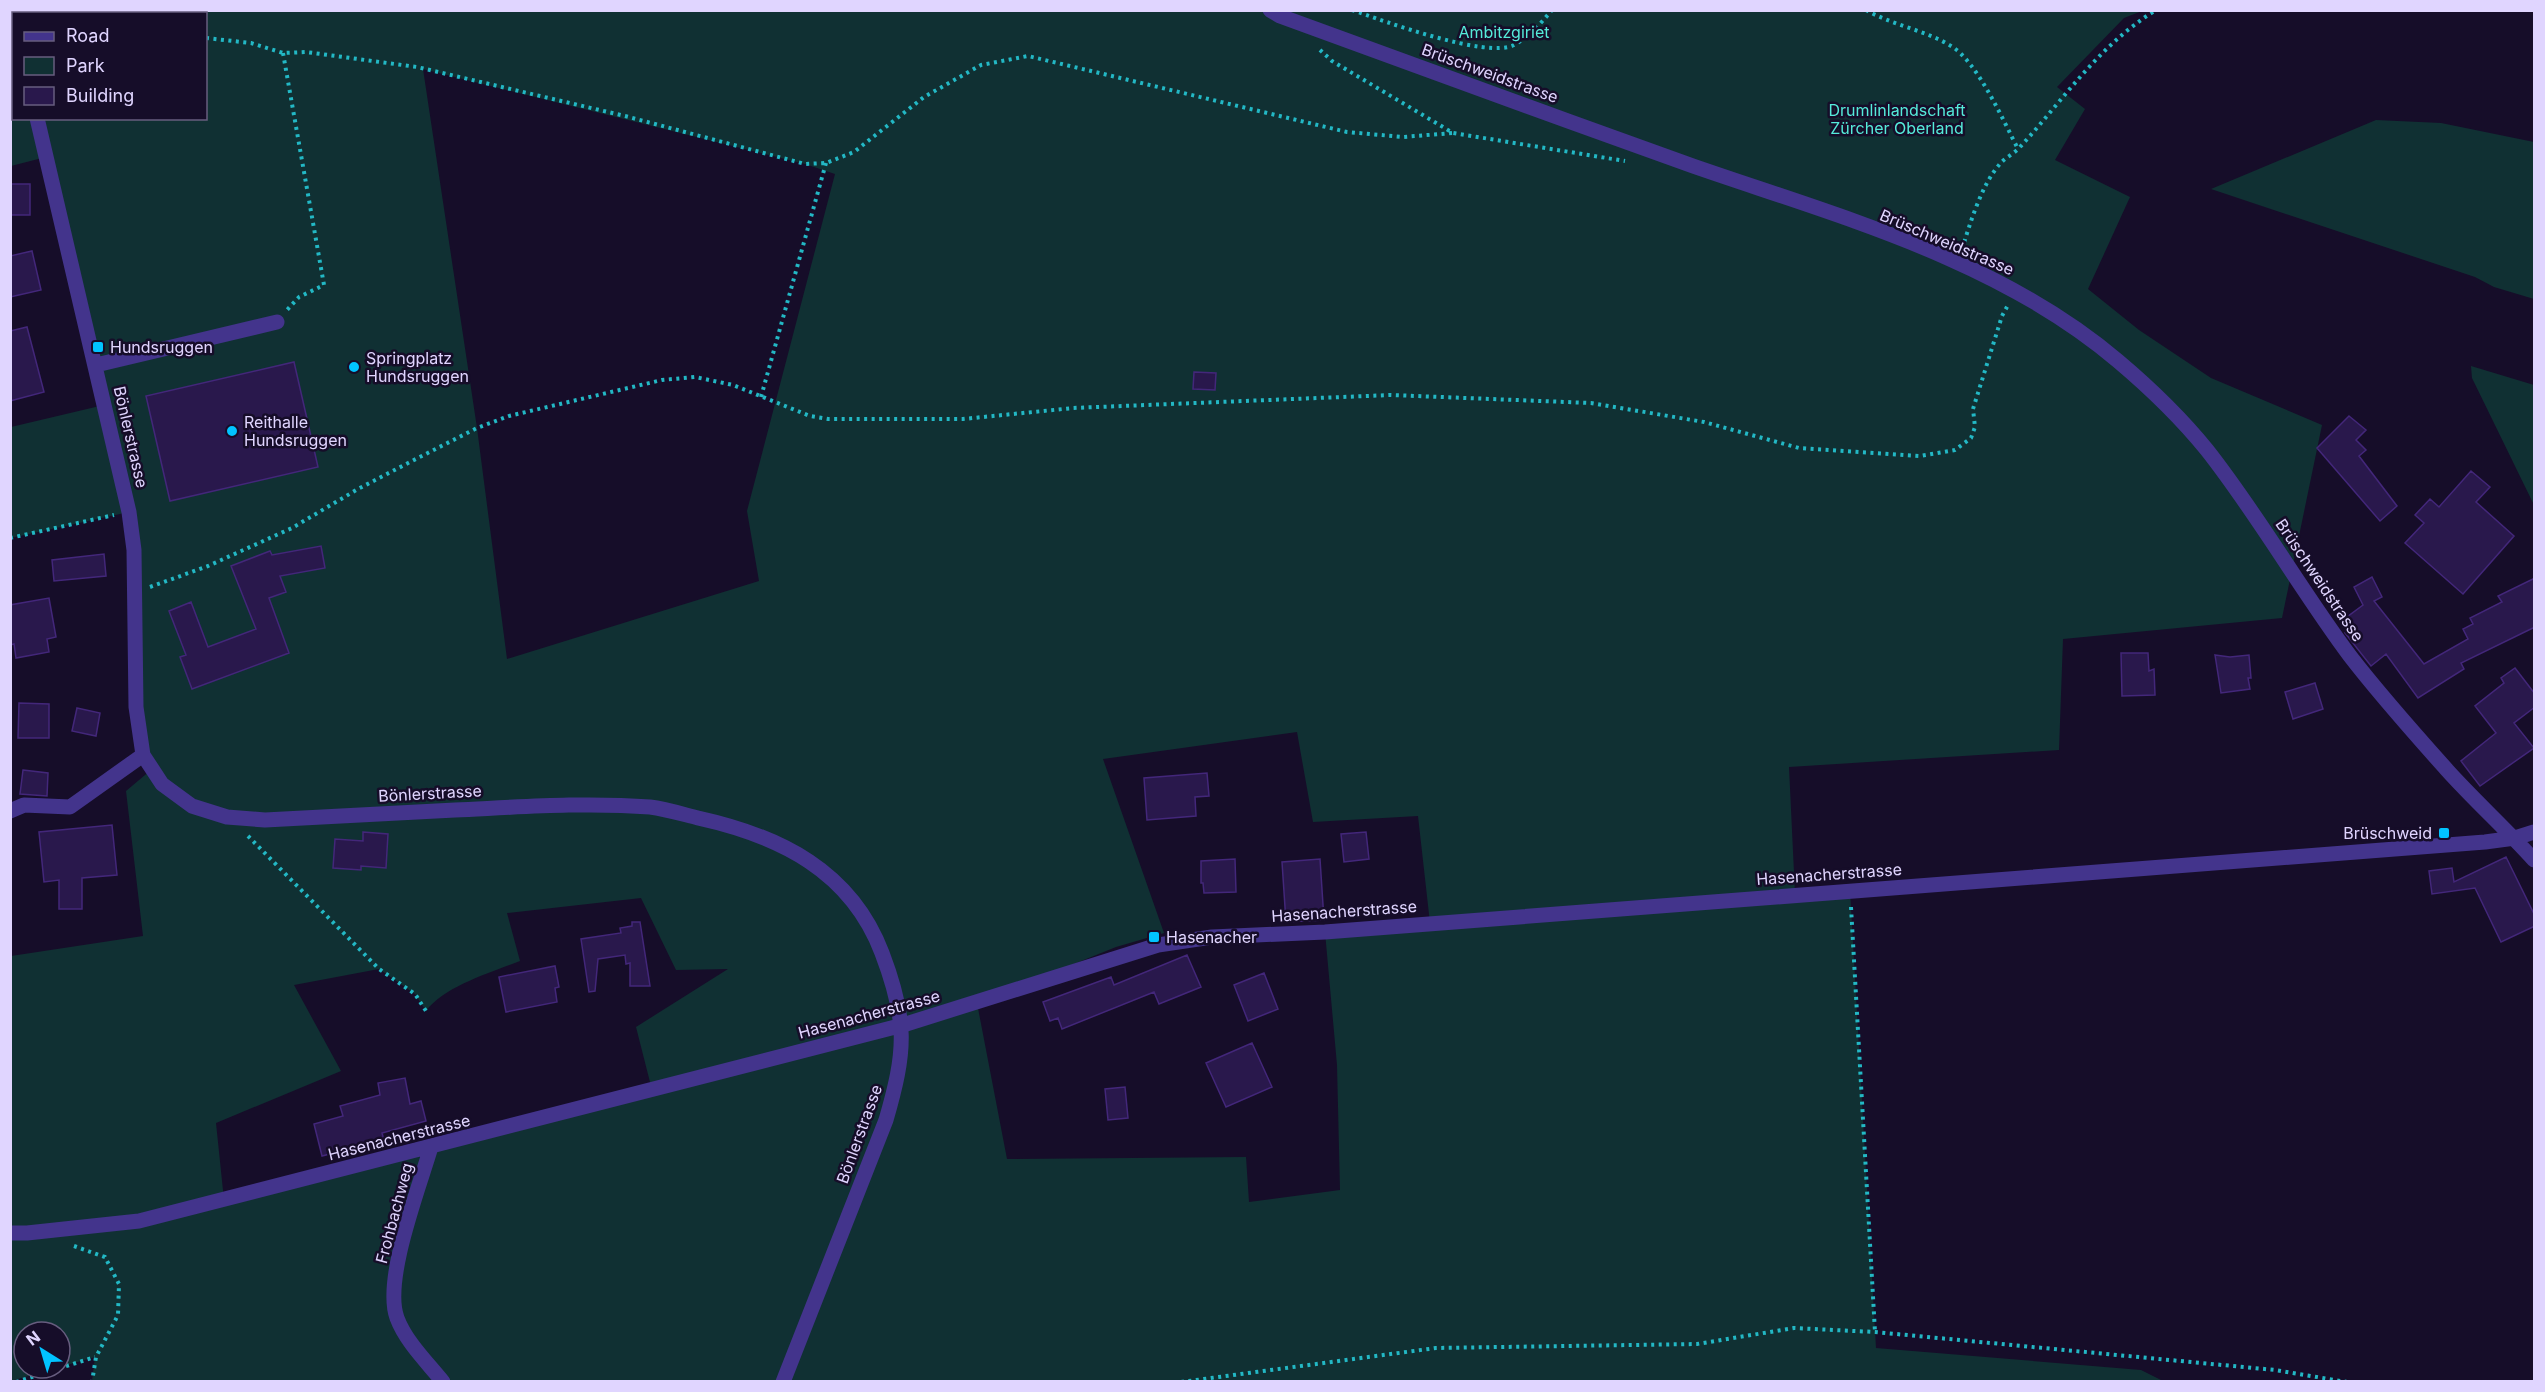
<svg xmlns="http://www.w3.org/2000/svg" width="2545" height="1392" viewBox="0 0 2545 1392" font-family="Inter,sans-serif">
<rect width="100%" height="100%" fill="#160d29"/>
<path fill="#103033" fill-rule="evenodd" d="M11 11H2142L2124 18 2057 87 2085 109 2055 160 2130 197 2088 289 2139 330 2211 378 2322 425 2282 618 2063 639 2059 750 1789 767 1795 894 1850 890 1876 1348 2141 1370 2163 1381H92L95 1357 11 1381V956L143 936 126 791 151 770 143 755 129 512 11 538V427L104 405 46 157 11 166ZM14 14H206V118H14ZM423 69 805 164 835 174 747 511 759 581 507 659 477 428ZM1297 732 1313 822 1418 816 1430 923 1325 932 1337 1065 1340 1190 1249 1202 1246 1157 1007 1159 977 1003 1116 947 1164 933 1103 759ZM641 898 676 970 728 969 636 1027 652 1090 224 1200 216 1123 341 1071 294 985 379 969 415 994 426 1011C445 986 490 973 520 961L507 913ZM24 1332H60V1368H24Z
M2376 120 2441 123 2534 142V299L2494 287 2475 277 2211 189Z
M2471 366 2534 385V505L2472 378Z"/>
<path fill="#29184c" stroke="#43277a" stroke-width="1.5" d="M10 184H30V215H10Z
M32 251 41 290 10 297V256Z
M27 327 44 392 10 401V331Z
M294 362 318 467 170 501 146 396Z
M1194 372 1216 373 1215 390 1193 389Z
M2349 416 2366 430 2356 440 2366 450 2359 456 2397 506 2380 521 2317 448Z
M2471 471 2490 487 2476 502 2514 536 2463 594 2405 543 2424 523 2415 515 2430 499 2439 507Z
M321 546 325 568 280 576 286 592 269 598 289 653 192 689 180 657 186 655 169 611 191 602 208 647 256 629 231 566 270 551 272 555Z
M104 554 106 576 54 581 52 560Z
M2372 577 2382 597 2374 601 2424 664 2468 639 2463 629 2473 624 2470 618 2502 602 2498 596 2535 578V627L2461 663 2464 669 2418 698 2386 654 2371 666 2345 633 2354 626 2347 617 2363 605 2354 587Z
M49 598 56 637 47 639 49 652 16 658 14 644 10 645V605Z
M2121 653H2148L2149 671 2154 669 2155 695 2122 696Z
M2215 655 2230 657 2249 655 2251 678H2248L2250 689 2221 693Z
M2515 668 2535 694V707L2514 723 2534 748 2480 786 2461 761 2496 733 2475 706 2504 683 2501 678Z
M2315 683 2323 709 2293 719 2285 692Z
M19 703 49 704V738H18Z
M77 708 100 713 96 736 72 731Z
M23 770 48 773 47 796 20 794Z
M1207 773 1209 796 1195 797 1196 816 1147 820 1144 778Z
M112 825 117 875 82 878V909H59V880L44 882 39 832Z
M363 832 388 834 386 868 361 866V870L333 868 335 839 363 841Z
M1366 832 1369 859 1344 862 1341 834Z
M2506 857 2535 916V926L2501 942 2475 888 2432 894 2429 871 2452 868 2454 882Z
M1235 859 1236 892 1204 893 1203 883H1201V861Z
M1320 859 1324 920 1286 922 1282 862Z
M632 922H640L650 986H630V963L626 964 625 955 598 959 595 991 589 992 581 939 621 933 620 928 632 926Z
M1187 955 1201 987 1159 1004 1154 992 1062 1029 1058 1018 1050 1021 1043 1002 1111 977 1114 985Z
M555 966 559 987 555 988 557 1002 506 1012 499 977Z
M1264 973 1278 1009 1248 1021 1234 985Z
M1252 1043 1272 1087 1226 1107 1206 1063Z
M405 1078 410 1104 421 1101 426 1121 382 1133 384 1140 322 1156 314 1124 343 1116 340 1106 380 1095 378 1083Z
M1125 1087 1128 1118 1108 1120 1105 1089Z"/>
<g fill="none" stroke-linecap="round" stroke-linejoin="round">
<path stroke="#23b8c5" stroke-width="4" stroke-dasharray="3 4.5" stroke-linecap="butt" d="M1352 10C1384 21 1486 59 1514 45 1529 37 1541 23 1552 10
M1866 10C1892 25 1925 30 1951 46 1977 61 2004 122 2018 149
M206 38 251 43 283 53 306 52 417 67 625 116 805 164 826 163 854 152 924 97 981 65 1028 56 1347 132 1403 137 1453 133
M1320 50 1332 61 1453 133 1625 161
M283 53 324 285 299 297 287 310
M1962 249C1970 224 1981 186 1999 165 2004 158 2014 154 2020 147 2065 98 2098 46 2156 10
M761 397 826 163
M10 538 114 515
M150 587 208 566 292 528 358 489 410 462 477 428 509 416 662 380 695 377 733 385 810 416 828 419H963L1073 408 1391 395 1591 403 1704 422 1799 448 1920 456 1955 450 1971 438 1975 427 1973 409 2002 316 2008 305
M248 836 379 969 415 994 426 1011
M1851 907 1875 1332
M74 1246 105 1257 119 1284 118 1315 96 1357 92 1382
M16 1382 95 1357
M1181 1382 1436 1348 1697 1344 1794 1328 1875 1332 2275 1370 2347 1382"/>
<path stroke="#43348c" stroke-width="15" d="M1270 10 1280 16C1418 66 1555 117 1693 166 1840 217 1998 259 2118 361 2150 388 2181 418 2207 450 2259 516 2300 589 2350 656 2380 695 2414 733 2447 770 2475 801 2506 829 2534 860
M10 17 14 30
M37 118 129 512 134 550 136 707 143 755 162 784 192 806 227 817 265 820C329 817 392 813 455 810 520 807 585 802 650 807 666 809 682 814 698 818 780 836 851 871 882 953 908 1021 906 1051 886 1120L783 1382
M96 365 277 322
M10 811 24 805 70 807 143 755
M431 1147C419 1188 383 1280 397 1318 406 1342 427 1362 443 1382
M10 1233H27L139 1221 903 1025 1158 945 1212 937 1325 932 2485 842 2515 838 2534 832"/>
</g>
<g fill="#01c3ff" stroke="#160d29" stroke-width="2">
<rect x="92" y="341" width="12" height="12" rx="3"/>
<circle cx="354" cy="367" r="6"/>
<circle cx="232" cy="431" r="6"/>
<rect x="2438" y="827" width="12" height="12" rx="3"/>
<rect x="1148" y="931" width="12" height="12" rx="3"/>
</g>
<g text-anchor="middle" stroke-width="5" stroke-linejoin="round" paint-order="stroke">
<g font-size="16" fill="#55ebda" stroke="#160d29">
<text x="1504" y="38">Ambitzgiriet</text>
<text x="1897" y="116">Drumlinlandschaft<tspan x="1897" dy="18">Zürcher Oberland</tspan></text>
</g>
<g font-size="16" fill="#e0d5ff" stroke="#160d29">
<text transform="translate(1490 73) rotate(20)" y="6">Brüschweidstrasse</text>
<text transform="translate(1947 242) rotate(23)" y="6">Brüschweidstrasse</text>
<text transform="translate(131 437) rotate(77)" y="6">Bönlerstrasse</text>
<text transform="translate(2320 580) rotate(56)" y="6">Brüschweidstrasse</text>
<text transform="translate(430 793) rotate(-3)" y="6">Bönlerstrasse</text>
<text transform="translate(1829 874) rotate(-4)" y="6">Hasenacherstrasse</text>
<text transform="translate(1344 911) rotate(-4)" y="6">Hasenacherstrasse</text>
<text transform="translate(869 1014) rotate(-15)" y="6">Hasenacherstrasse</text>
<text transform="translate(859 1134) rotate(-70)" y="6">Bönlerstrasse</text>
<text transform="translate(399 1137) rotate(-14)" y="6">Hasenacherstrasse</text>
<text transform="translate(394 1213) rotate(-75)" y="6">Frohbachweg</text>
</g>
<g font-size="16" fill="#e0d5ff" stroke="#160d29" text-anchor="start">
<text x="110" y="353">Hundsruggen</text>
<text x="366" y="364">Springplatz<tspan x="366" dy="18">Hundsruggen</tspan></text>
<text x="244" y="428">Reithalle<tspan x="244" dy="18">Hundsruggen</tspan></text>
<text x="2432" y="839" text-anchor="end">Brüschweid</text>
<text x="1166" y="943">Hasenacher</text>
</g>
</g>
<rect width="2545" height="1392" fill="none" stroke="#e0d5ff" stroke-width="24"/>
<rect x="12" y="12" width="195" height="108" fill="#160d29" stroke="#675d7f" stroke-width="1.5"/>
<rect x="24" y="32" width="30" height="9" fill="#43348c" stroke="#675d7f" stroke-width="1.5"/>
<text x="66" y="42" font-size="18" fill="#e0d5ff">Road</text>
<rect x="24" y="57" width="30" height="18" fill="#103033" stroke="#675d7f" stroke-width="1.5"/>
<text x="66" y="72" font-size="18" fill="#e0d5ff">Park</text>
<rect x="24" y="87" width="30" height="18" fill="#29184c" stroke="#675d7f" stroke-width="1.5"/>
<text x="66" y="102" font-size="18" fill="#e0d5ff">Building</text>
<g transform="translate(42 1350) rotate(323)"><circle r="28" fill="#160d29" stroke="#675d7f" stroke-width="1.5"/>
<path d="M0-4.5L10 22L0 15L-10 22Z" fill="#01c3ff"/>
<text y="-9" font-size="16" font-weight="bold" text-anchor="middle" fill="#e0d5ff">N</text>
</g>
</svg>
